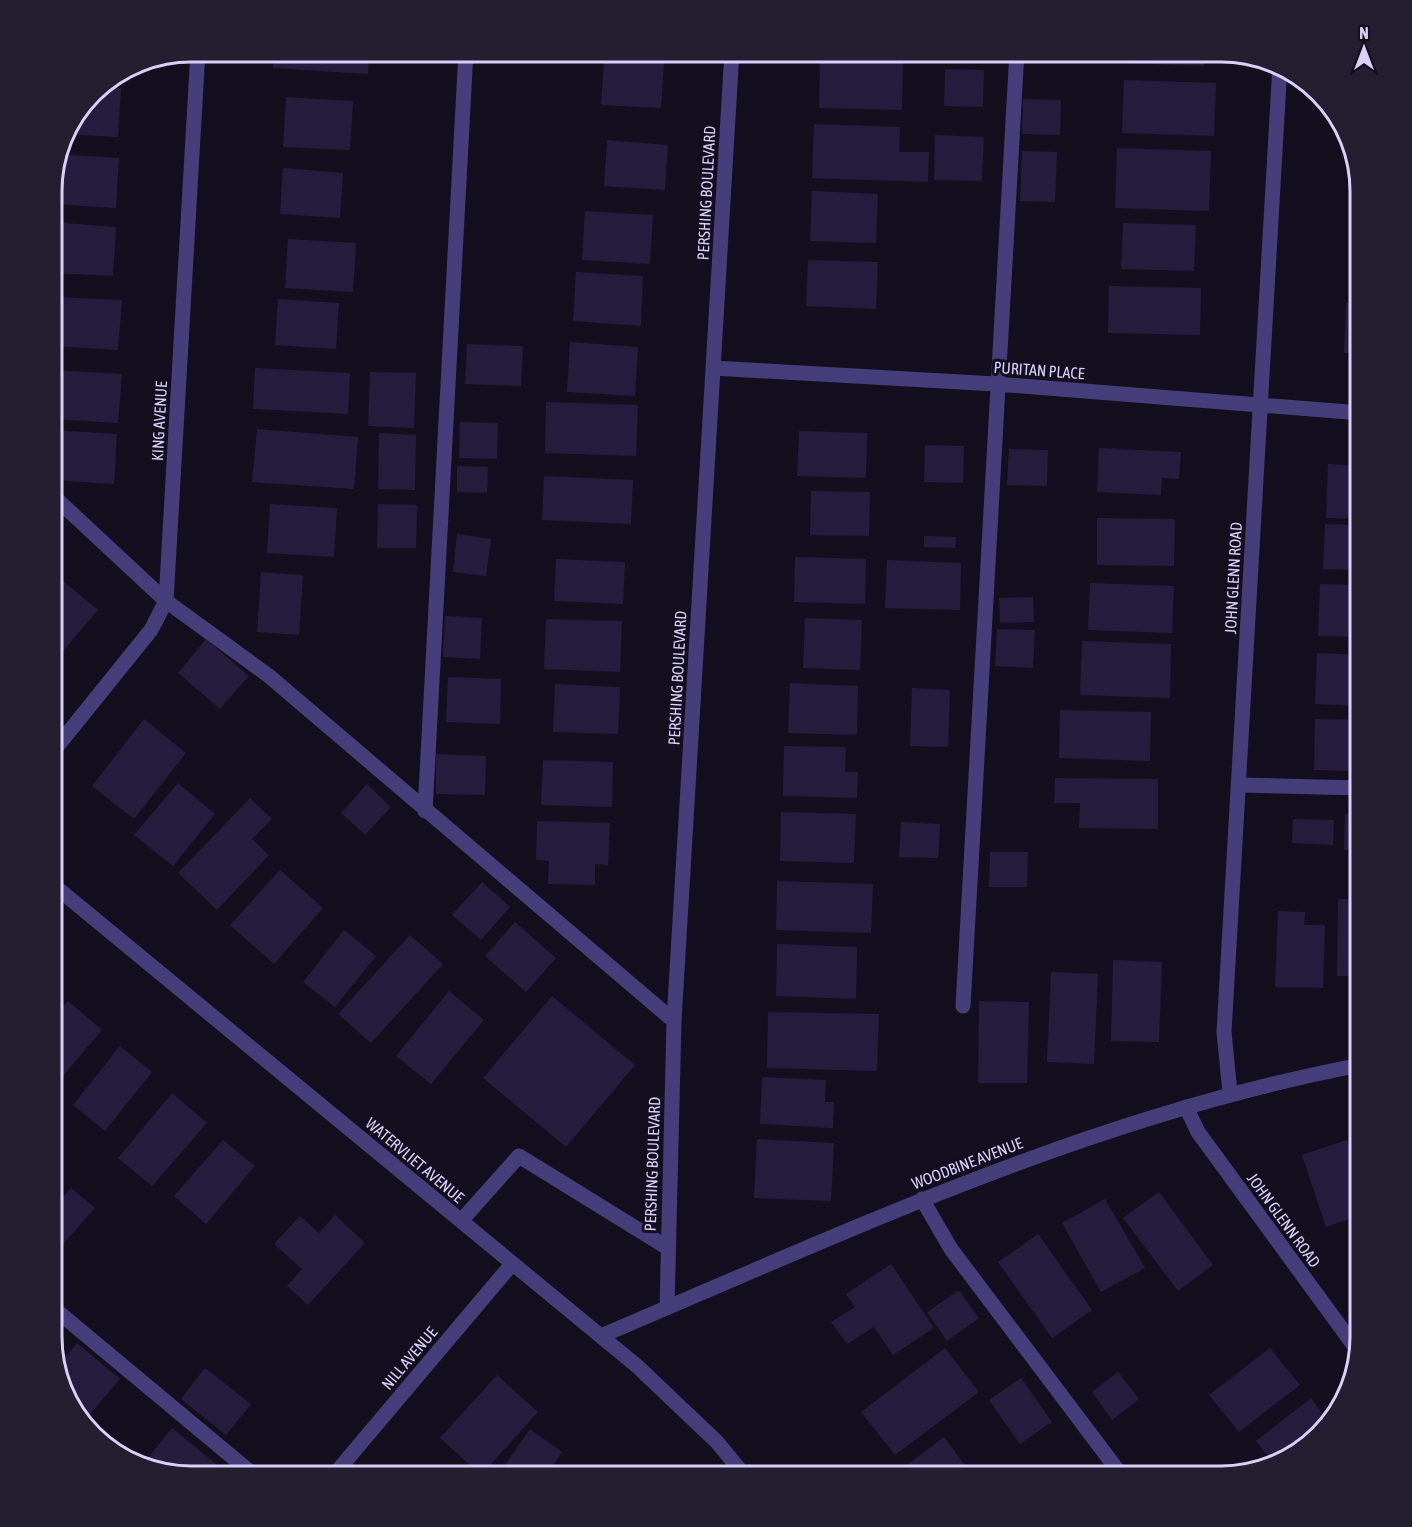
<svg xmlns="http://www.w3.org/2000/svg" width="1412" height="1527" viewBox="0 0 1412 1527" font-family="'Asap Condensed',sans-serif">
<rect width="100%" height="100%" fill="#130f1f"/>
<path fill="#261d3e" d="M274 51H369L368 74 273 68Z
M1126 51H1205L1204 66 1126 63Z
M604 59 664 63 661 108 601 105Z
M820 59 903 61 902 110 819 108Z
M945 69 984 70 983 107 944 106Z
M1124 80 1216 83 1214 136 1122 133Z
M98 87 121 88 118 137 64 134Z
M286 97 353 101 350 150 283 147Z
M1023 99 1061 100 1060 135 1022 134Z
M814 124 900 127 899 152H929L928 182 812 178Z
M935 135 984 137 982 181 934 180Z
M607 140 668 145 665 190 604 186Z
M1117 148 1211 151 1209 211 1115 208Z
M1022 151 1057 152 1055 202 1020 201Z
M1348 152 1350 158 1354 168H1347Z
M58 154 119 158 116 208 51 204V181Z
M283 168 343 173 340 218 280 214Z
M812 191 878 194 876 243 810 241Z
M585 211 653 215 650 264 582 260Z
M51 222 116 227 113 276 51 273Z
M1123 223 1196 225 1194 271 1121 269Z
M288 239 356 243 353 292 285 288Z
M1356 248H1361V298L1358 299Z
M808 260 878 262 876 309 806 306Z
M576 272 643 276 641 326 573 321Z
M1109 286 1201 288 1200 335 1108 333Z
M54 297 122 300 118 350 51 346Z
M278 299 339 303 336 349 275 345Z
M1346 303H1361V354L1344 353Z
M570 342 638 347 635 396 567 392Z
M467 344 523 346 521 386 465 384Z
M255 368 350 373 348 414 253 409Z
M54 370 122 374 118 423 51 419Z
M370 372 416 373 414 428 368 426Z
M546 402 638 405 636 456 545 453Z
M460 422 498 423 497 459 459 458Z
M257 429 358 437 354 489 252 482Z
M51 430 117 434 114 484 51 480Z
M799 431 867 433 866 478 797 476Z
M379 433 416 435 415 490 378 489Z
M925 445 964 446 963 483 924 482Z
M1099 448 1181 452 1179 479 1162 478 1161 495 1097 492Z
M1009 449 1048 450 1047 486 1007 485Z
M1328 464 1361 466V519L1326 518Z
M457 466 488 467 487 493 457 492Z
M544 476 633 480 631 524 542 520Z
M811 491 870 492 869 536 810 535Z
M270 504 337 508 334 557 267 553Z
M378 504 417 505 416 548H377Z
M1097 518 1175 519 1174 566 1097 565Z
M1325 524 1361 525V570L1323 569Z
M457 534 491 539 486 576 453 572Z
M924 536 956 537 955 548 924 547Z
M795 557 866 559 865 604 794 602Z
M556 559 625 562 623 604 554 601Z
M887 560 961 563 960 610 885 608Z
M261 572 303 575 299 635 257 632Z
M58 577 98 610 51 665V585Z
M1090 583 1174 586 1172 633 1088 630Z
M1320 584 1361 585V637L1318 636Z
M1033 597 1034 622 1000 623 999 598Z
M445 616 482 618 480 659 443 657Z
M805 618 862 620 860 670 803 668Z
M546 619 622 621 620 672 544 669Z
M997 629 1035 630 1033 668 995 666Z
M206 639 249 676 220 709 178 673Z
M1082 641 1171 644 1170 698 1080 695Z
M1317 653 1361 655V706L1315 704Z
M448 677 501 679 500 724 446 722Z
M790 683 858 686 857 735 788 733Z
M555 684 620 687 618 734 553 732Z
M912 688 950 690 948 747 910 746Z
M1060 710 1151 712 1150 761 1059 758Z
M144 719 186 753 134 819 92 786Z
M1315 719 1361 720V771L1314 770Z
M784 746 846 747 845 772H858L857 798 783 796Z
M436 754 486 756 485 795 436 794Z
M543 760 613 762 612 807 541 805Z
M1055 778 1158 779V829L1079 828 1080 803H1054Z
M178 783 215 814 173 866 134 835Z
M367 784 391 807 365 835 341 813Z
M250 798 272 819 252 839 269 855 217 910 178 873Z
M781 812 856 814 854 863 780 861Z
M1345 814 1361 815V850H1344Z
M1293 819 1334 820 1333 845 1292 843Z
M537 821 610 823 608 865 595 864V885L548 884 549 861 536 860Z
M901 822 940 824 938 858 899 857Z
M990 852H1028L1027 887H989Z
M280 870 323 908 274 964 230 925Z
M777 881 873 884 871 933 776 930Z
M482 882 510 907 481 940 452 915Z
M1338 899H1361V976H1337Z
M1278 911 1305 912 1304 925H1325L1323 988 1275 987Z
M515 922 556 958 526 992 485 956Z
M344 930 376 956 335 1007 303 982Z
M410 935 443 964 371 1043 338 1014Z
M777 944 857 947 856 999 776 996Z
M1113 960 1162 962 1159 1042 1111 1041Z
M1051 972 1098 974 1094 1064 1047 1062Z
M449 991 484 1020 431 1084 396 1056Z
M552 996 635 1065 566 1147 483 1078Z
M68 1001 102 1030 56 1084 51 1080V1021Z
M979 1001 1029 1002 1027 1083H978Z
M768 1012 879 1014 877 1071 767 1068Z
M120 1046 152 1072 105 1131 73 1105Z
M762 1077 826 1080 825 1102H834L833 1128 760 1124Z
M172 1093 207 1123 152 1186 118 1158Z
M757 1139 834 1143 831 1201 754 1198Z
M223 1140 255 1166 206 1224 174 1196Z
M1347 1140 1361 1182V1215L1326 1227 1302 1155Z
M71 1188 95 1208 64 1243 51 1232V1211Z
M1159 1192 1213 1265 1178 1291 1123 1218Z
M1105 1199 1145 1268 1101 1292 1062 1223Z
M335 1215 365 1243 308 1305 287 1286 302 1269 274 1244 300 1216 319 1233Z
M1038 1234 1092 1310 1052 1338 998 1262Z
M891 1264 934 1328 893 1355 874 1327 847 1344 831 1322 855 1307 846 1294Z
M959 1290 979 1318 947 1341 927 1312Z
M77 1343 120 1379 90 1414 72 1398 60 1363Z
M945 1348 979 1392 895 1455 861 1412Z
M1270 1348 1300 1385 1239 1432 1209 1395Z
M205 1368 251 1404 226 1435 181 1399Z
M1118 1372 1139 1399 1112 1420 1092 1392Z
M497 1375 538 1412 481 1475 440 1438Z
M1021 1378 1052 1422 1020 1444 989 1400Z
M1311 1398 1328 1421 1307 1447 1270 1459 1256 1441Z
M172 1428 231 1476H190L142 1465Z
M530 1429 562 1452 545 1476H497Z
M944 1437 973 1476H892Z"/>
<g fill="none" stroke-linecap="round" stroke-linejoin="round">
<path stroke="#463e7a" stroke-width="15" d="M713 368 996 384 1361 413
M51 494 166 601 269 676 674 1021
M51 754 151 630 166 601 198 51
M1239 785 1361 788
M425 811 466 51
M51 883 637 1366 717 1442 745 1476
M963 1006 1017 51
M1230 1093 1224 1032 1280 65
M1186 1107 1198 1132 1358 1351
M922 1199 951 1249 1122 1476
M461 1221 519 1156 668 1248
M51 1306 255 1476
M667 1308 674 1021 732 51
M601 1336C848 1231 1095 1115 1361 1065
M333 1476 512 1264"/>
</g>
<g text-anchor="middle" stroke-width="6" stroke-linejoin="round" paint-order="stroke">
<g font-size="16" fill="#dad1fb" stroke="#130f1f">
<text transform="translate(706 193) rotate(-87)" y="6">PERSHING BOULEVARD</text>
<text transform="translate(1039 370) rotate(4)" y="6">PURITAN PLACE</text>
<text transform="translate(159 421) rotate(-87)" y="6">KING AVENUE</text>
<text transform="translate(1233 578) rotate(-87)" y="6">JOHN GLENN ROAD</text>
<text transform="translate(677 678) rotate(-87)" y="6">PERSHING BOULEVARD</text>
<text transform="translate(415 1160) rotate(40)" y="6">WATERVLIET AVENUE</text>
<text transform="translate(967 1163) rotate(-21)" y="6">WOODBINE AVENUE</text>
<text transform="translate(652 1164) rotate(-88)" y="6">PERSHING BOULEVARD</text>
<text transform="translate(1284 1220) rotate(54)" y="6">JOHN GLENN ROAD</text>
<text transform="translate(409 1358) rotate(-50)" y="6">NILL AVENUE</text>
</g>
</g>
<path d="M0 0H1412V1527H0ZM191 62H1221A129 129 0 0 1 1350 191V1337A129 129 0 0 1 1221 1466H191A129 129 0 0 1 62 1337V191A129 129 0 0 1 191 62Z" fill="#231f31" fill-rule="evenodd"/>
<path fill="none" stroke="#dad1fb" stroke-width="3" d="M191 62H1221A129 129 0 0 1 1350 191V1337A129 129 0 0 1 1221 1466H191A129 129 0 0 1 62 1337V191A129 129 0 0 1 191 62Z"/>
<g transform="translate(1364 48)" stroke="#130f1f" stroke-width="4.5" paint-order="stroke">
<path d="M0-4.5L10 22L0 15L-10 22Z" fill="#dad1fb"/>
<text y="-9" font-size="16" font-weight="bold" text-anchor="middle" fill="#dad1fb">N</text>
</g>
</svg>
